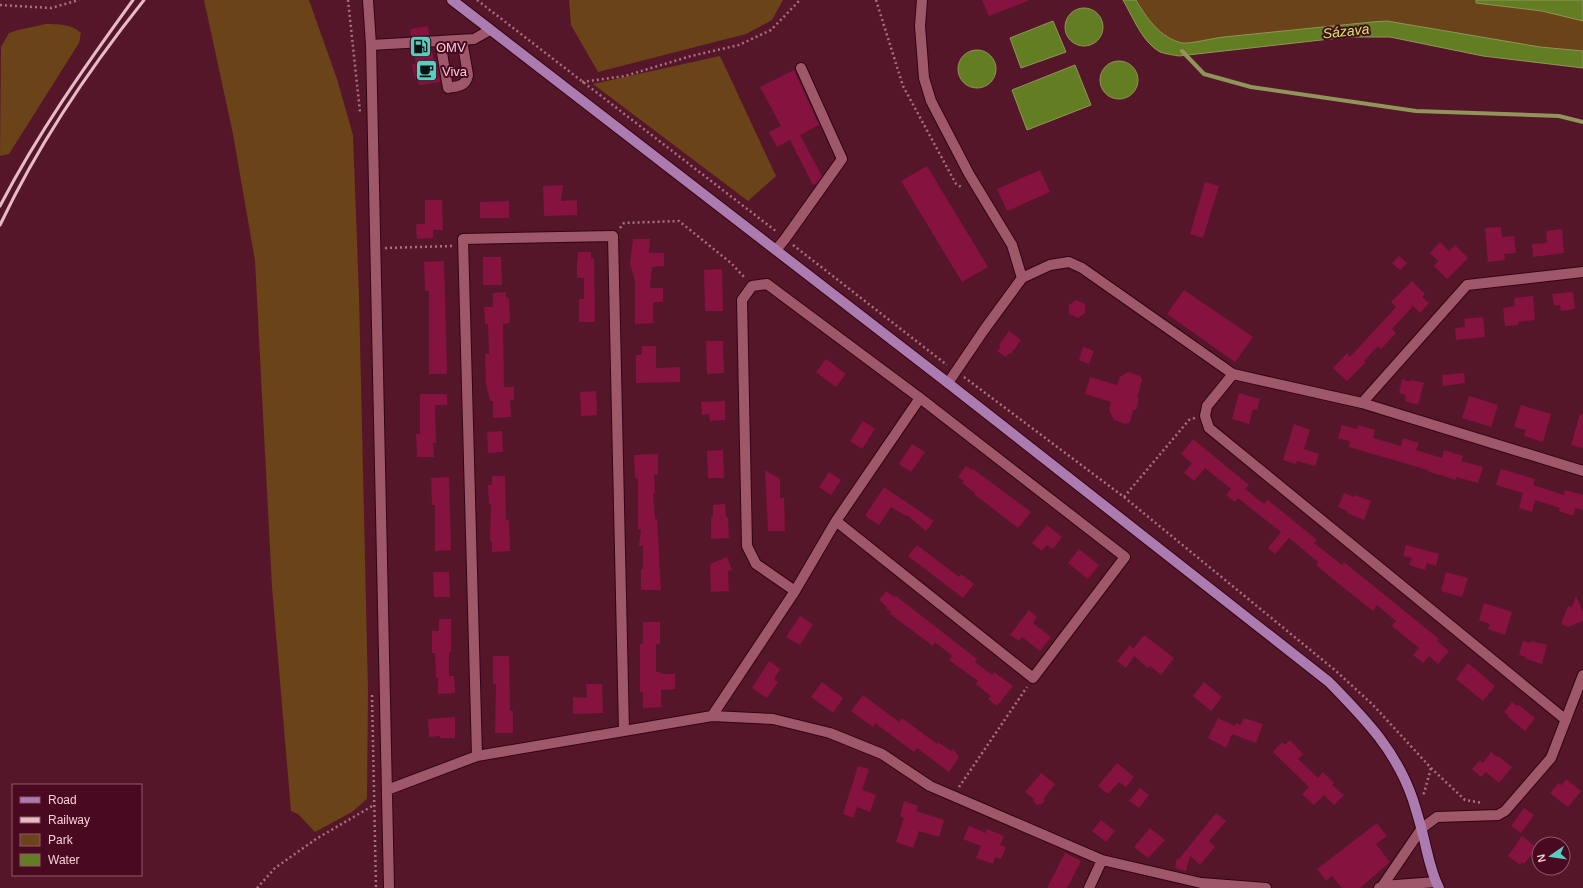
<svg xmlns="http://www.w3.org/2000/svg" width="1583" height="888" viewBox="0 0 1583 888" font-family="Arial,sans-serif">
<rect width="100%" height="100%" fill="#55162a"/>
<path fill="#6a4318" d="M204 0H309L337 79 353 135 359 296 368 691 367 799 352 812 315 832 298 814 291 811 272 587 255 261 233 134Z
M569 0H783L772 20 746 34 598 72 571 25Z
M1137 0H1476V3L1542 11 1583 21V52L1534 46 1387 21 1372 22C1323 27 1273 32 1224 37 1213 38 1191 44 1182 43 1160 39 1146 17 1137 0Z
M46 24C59 24 71 24 81 33L79 43 9 154 0 156 1 47 9 33 18 30Z
M720 56 776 176 748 201 593 84Z"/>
<path fill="#627d22" stroke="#909659" d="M1123 0H1136C1146 17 1160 38 1182 43 1191 44 1213 38 1224 37 1273 32 1323 27 1372 22L1387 21 1540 47 1583 51V68L1483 56 1390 37H1348L1179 56C1173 55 1166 54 1160 52 1142 42 1133 17 1123 0Z
M1476 0H1583V21L1542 11 1476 3Z
M1065 27a19 19 0 1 1 38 0a19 19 0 1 1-38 0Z
M1053 21 1066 52 1021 68 1010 38Z
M958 69a19 19 0 1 1 38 0a19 19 0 1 1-38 0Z
M1100 80a19 19 0 1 1 38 0a19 19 0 1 1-38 0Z
M1075 65 1091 105 1027 130 1012 90Z"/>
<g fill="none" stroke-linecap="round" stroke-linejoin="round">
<path stroke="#909659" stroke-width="4" d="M1182 51 1204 74 1251 87 1416 111 1559 116 1583 122"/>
</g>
<path fill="#86123f" d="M982 0H1028V1L989 16Z
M428 26 429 35 411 36 410 29Z
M431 48 434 61H437L440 82 419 85 418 79H415L412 65 416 63 413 49Z
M794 70 819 125 800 135 822 176 817 183 813 185 790 140 777 147 769 132 781 126 760 87Z
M927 166 988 267 962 282 901 181Z
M1040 170 1050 192 1007 211 997 189Z
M1205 182 1219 186 1203 238 1190 234Z
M563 185 561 201 577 200V215L544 216 543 186Z
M425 200H442L443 230H433V238L417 239 416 224H425Z
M509 201V218H480V202Z
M1501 227 1502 237 1514 236 1516 253 1504 254 1505 260 1488 262 1485 228Z
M1562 229 1564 253 1533 257 1532 244 1547 243 1546 231Z
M633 239H650L649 253H664V266L652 267 650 288H663V302H653V323L635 324V281L630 264Z
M1440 242 1449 251 1455 245 1468 258 1447 279 1434 266 1438 261 1430 253Z
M578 252H591V259H594L595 322H579V299H584V278H577V259H578Z
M1399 256 1407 263 1400 270 1392 263Z
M483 257H501L502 285H483Z
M444 261 447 374H429V291H425L424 262Z
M722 269 723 311H705L704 270Z
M1412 281 1425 294 1422 297 1429 303 1420 313 1413 306 1392 329 1396 333 1381 349 1378 346 1364 361 1366 362 1347 381 1333 368 1347 353 1350 357 1396 307 1391 302Z
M1184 290 1253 337 1235 362 1167 314Z
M506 292V298H509L510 323 503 324 504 387H514V400H510L511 417 493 418V401H490L486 384 485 354H489L488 324H485L484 307H493V293Z
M1573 292 1575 309 1561 311 1560 305 1554 306 1552 294Z
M1533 296 1535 320 1518 322V325L1505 326 1503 308 1515 306 1514 298Z
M1076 300 1085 304V313L1078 318 1069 314V305Z
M1483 317 1485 337 1456 340 1455 328 1465 327 1464 319Z
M1009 331 1021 340 1011 354 1009 353 1006 357 997 351 1001 347 999 345Z
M706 341H723L724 373 707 374Z
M642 346H656V368L680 367V382L636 383V355H642Z
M1083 347 1094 351 1089 364 1079 360Z
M826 359 846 374 836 387 816 372Z
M1128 372 1140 376 1142 380 1137 398H1139L1136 410H1133L1130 422 1126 424 1114 420 1109 410 1111 402 1085 394 1090 377 1117 385 1120 377Z
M1464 373 1465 383 1443 386 1442 375Z
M1402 379 1410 382 1411 380 1424 383 1418 405 1405 401 1406 395 1399 393Z
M596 391 597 415 581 416 580 392Z
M1239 393 1260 399 1257 410 1253 409 1249 424 1232 419Z
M420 394H447V405H435L436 443H433L434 457H417L416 434H420Z
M1469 396 1498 405 1491 427 1462 418Z
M725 401V420L710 421 709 414 702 415 701 402Z
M1521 405 1551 414 1543 442 1524 436 1526 430 1514 427Z
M1580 414H1583V448L1571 445Z
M863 421 875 429 862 449 850 441Z
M1294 424 1310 430 1304 449 1319 454 1315 466 1297 461 1296 464 1283 460Z
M1342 425 1357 429 1358 425 1375 430 1373 438 1401 446 1403 438 1419 443 1416 450 1442 458 1444 450 1463 456 1461 461 1483 467 1478 483 1456 477V480L1427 471 1428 470 1349 447 1350 441 1338 438Z
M502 431 503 452 488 453 487 432Z
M1193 439 1249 485 1245 489 1264 504 1268 500 1317 540 1314 543 1342 565 1344 562 1439 639 1437 641 1449 651 1438 664 1429 656 1423 663 1413 655 1419 648 1392 626 1396 621 1377 605 1373 611 1339 584 1316 565 1318 562 1289 538 1275 554 1268 548 1281 532 1238 498 1235 502 1226 495 1231 489 1205 468 1194 481 1184 473 1192 463 1181 454Z
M912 444 925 452 911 472 899 464Z
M723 450 724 478H708L707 451Z
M658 454V475H654L655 493H653L655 519H657L661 590H641V569H643V546H639L641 529H638V478H635L634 455Z
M966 466 972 470 973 469 1031 512 1018 528 974 494 975 493 962 483 964 481 958 477Z
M1501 469 1535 479 1533 485 1564 495 1565 490 1583 495V510L1575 508 1573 516 1559 511 1560 508 1535 500 1532 512 1519 508 1523 493 1496 485Z
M765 470 780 479V498H784L785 531H768Z
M829 472 841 480 831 495 819 487Z
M492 476H505L506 520H509L510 551 492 552V541H490L491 504H489L488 485H492Z
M449 477 451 550 435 551V505H432L431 478Z
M884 487 934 521 926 531 907 515 906 516 891 507 879 525 865 516Z
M1344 493 1354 497 1355 495 1371 501 1364 520 1347 513 1348 511 1338 507Z
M725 504 726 517H728L729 538 711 539V517H713V505Z
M1047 525 1062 537 1053 549 1047 545 1042 551 1032 543Z
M917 545 959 577 961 574 974 584 963 598 908 556Z
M1406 545 1439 554 1436 566 1427 563 1425 570 1409 565 1412 558 1403 556Z
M1079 549 1099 565 1088 579 1068 563Z
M727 557 732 570 728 571 729 591 711 592 710 564Z
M433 572H449L450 597H434Z
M1446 572 1468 578 1462 597 1441 591Z
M886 591 894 597 896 596 977 659 975 662 992 675 994 672 1013 686 997 706 988 699 991 696 976 684 978 681 949 660 952 656 935 642 933 646 890 614 891 612 886 608 887 607 879 600Z
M1576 596 1583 612V621L1568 627 1561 624 1568 606 1572 607Z
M1484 603 1512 612 1505 635 1488 629 1490 624 1479 620Z
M1029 610 1037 617 1033 623 1051 637 1040 651 1022 637 1019 641 1010 635Z
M800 616 813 624 800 645 786 637Z
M439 619H451V652H449V676H454L455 693 438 694V678H436L435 653H432V631H439Z
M643 622H660V644H656V672H660L661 674H675V689L661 690V707L643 708V692H640V644L643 643Z
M1144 635 1174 658 1161 675 1150 666 1148 668 1134 656 1126 668 1117 661 1130 645 1133 649Z
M1523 641 1531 643V641L1547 645 1542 664 1526 659V657L1519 655Z
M493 656H509L510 711H513V733H495L496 684H493Z
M769 661 780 669 774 679 778 682 767 698 752 688Z
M1468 663 1495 686 1483 701 1456 679Z
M822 682 843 698 833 713 811 697Z
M1204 682 1222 697 1211 711 1193 696Z
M586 684H602L603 713 573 714V697L587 698Z
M863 695 899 722 902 718 937 744 938 742 951 751 953 749 959 757 949 772 917 748 914 752 875 723 873 727 851 711Z
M1512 702 1517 706 1519 705 1535 718 1525 731 1508 717 1509 716 1504 712Z
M455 717V738H440V736L429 737 428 719Z
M1218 718 1235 726 1236 723 1241 725 1244 718 1263 724 1256 743 1232 734 1226 748 1208 738Z
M1290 740 1303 754 1298 759 1318 778 1323 772 1334 783 1332 785 1344 795 1334 805 1324 795 1314 805 1302 794 1309 787 1273 752 1282 742 1285 745Z
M1491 752 1497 757 1498 756 1512 767 1499 783 1486 772 1481 777 1472 769 1480 760 1483 763Z
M1117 763 1134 777 1126 787 1119 782 1108 794 1098 786Z
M858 766 869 769 862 790 876 795 870 812 857 807 853 818 843 814Z
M1041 773 1055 784 1044 798V801L1042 804 1037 805 1034 802V799L1025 792Z
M1566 779 1581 791 1568 807 1550 793 1558 783 1562 785Z
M1140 788 1149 795 1139 808 1129 801Z
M904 801 918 806 916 811 944 820 939 837 919 831 913 848 896 842 904 818 900 816Z
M1524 808 1534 815 1521 833 1511 826Z
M1216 813 1226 821 1209 841 1215 847 1200 865 1190 856 1186 871 1175 868 1177 858 1179 859Z
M1101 820 1115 831 1106 842 1092 831Z
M1377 823 1387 836 1376 844 1390 862 1360 888H1342L1332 876 1326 881 1317 869Z
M969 826 986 833 987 829 1004 836 1000 845 1006 847 1001 859 995 857 993 864 976 858 981 846 963 839Z
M1150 828 1165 840 1148 858 1134 847Z
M1522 836 1537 848 1524 864 1522 862 1520 865 1508 856Z
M1065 853 1081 861 1067 888H1047Z"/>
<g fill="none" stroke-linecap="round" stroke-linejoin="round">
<defs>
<path id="minor" d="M368 0 371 45 389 888
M922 0 920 26 924 78 931 101 969 174 1012 245 1022 278
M440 41 448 88C459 86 466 86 468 75L462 40
M371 45 474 39 490 30
M776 250 785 239 842 159 801 68
M1233 374 1207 406 1205 416 1209 428 1566 720
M948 383 984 330 1022 278 1050 265 1069 262 1082 268 1233 374 1362 403 1583 471
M1362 403 1467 285 1583 272
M795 591 756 564 747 546 742 300 752 286 767 284 920 398 1125 557 1033 678 836 521
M712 716 795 591 836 521 920 398
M477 756 463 239 613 236 624 731
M387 790 477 756 712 716 773 719 830 733 882 754 930 786 1102 860 1201 883 1266 888
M1089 888 1102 860
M1379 888 1383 886 1436 882
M1381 888 1422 828 1437 817 1498 815 1505 811 1551 758 1583 675"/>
<path id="major" d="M452 0 948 383 1329 682C1365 719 1396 750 1413 800 1417 813 1421 826 1424 839 1428 855 1431 873 1439 888"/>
</defs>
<use href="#minor" stroke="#320414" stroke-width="12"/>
<use href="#major" stroke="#320414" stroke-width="12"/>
<path stroke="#a67280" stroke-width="2.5" stroke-dasharray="2 3" stroke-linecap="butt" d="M348 0 360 112
M477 0 777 232
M876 0 903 86 956 184 963 188
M0 5 51 8 79 0
M582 82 625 76 691 56 739 45 771 30 800 0
M620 228 624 223 679 221 731 263 745 278
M793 245 947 365
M385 248 452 246
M964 377 1124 497 1336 671 1373 705 1431 768 1465 800 1483 803
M1124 497 1189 420 1195 418
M372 695 376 888
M959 787 1027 687
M1423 794 1424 793 1431 768
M257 888 275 868 316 839 374 805"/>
<use href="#minor" stroke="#9f586a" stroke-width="10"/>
<use href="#major" stroke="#ac7bb0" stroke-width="10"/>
<path stroke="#e8bcc5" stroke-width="3" d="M0 206C38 133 85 66 133 0
M0 225C38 145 89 69 144 0"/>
</g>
<defs>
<symbol id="fuel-square" viewBox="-11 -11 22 22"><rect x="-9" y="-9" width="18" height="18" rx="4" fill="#58cec0" stroke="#490921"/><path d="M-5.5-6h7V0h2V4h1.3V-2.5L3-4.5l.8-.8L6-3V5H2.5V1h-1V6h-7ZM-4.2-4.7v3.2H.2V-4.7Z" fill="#111"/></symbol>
<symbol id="cafe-square" viewBox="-11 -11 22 22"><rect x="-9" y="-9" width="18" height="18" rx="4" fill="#58cec0" stroke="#490921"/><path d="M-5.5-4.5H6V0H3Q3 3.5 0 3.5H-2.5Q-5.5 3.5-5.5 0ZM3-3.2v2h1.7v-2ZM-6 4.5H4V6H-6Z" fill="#111"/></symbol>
</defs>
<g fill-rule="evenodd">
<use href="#fuel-square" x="408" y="34" width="25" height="25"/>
<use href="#cafe-square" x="414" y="58" width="25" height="25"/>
</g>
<g text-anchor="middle" stroke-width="4" stroke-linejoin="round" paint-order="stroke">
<g font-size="13" fill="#fad0d8" stroke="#490921" text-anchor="start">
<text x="436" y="52">OMV</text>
<text x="442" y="76">Viva</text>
</g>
<g font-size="14" font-style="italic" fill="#c5f461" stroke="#490921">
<text transform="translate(1346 31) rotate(-6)" y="5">Sázava</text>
</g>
</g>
<rect x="12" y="784" width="130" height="92" fill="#490921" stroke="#90596a"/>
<rect x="20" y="797" width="20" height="6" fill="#ac7bb0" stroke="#90596a"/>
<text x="48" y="804" font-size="12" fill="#fad0d8">Road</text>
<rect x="20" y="817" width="20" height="6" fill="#e8bcc5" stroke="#90596a"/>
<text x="48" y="824" font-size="12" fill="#fad0d8">Railway</text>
<rect x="20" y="834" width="20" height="12" fill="#6a4318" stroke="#90596a"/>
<text x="48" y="844" font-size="12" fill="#fad0d8">Park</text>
<rect x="20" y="854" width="20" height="12" fill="#627d22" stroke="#90596a"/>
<text x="48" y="864" font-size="12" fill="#fad0d8">Water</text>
<g transform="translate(1551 856) rotate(257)"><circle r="19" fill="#490921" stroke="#90596a"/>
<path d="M0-3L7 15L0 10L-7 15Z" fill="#58cec0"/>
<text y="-6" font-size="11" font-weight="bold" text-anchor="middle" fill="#fad0d8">N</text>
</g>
</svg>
